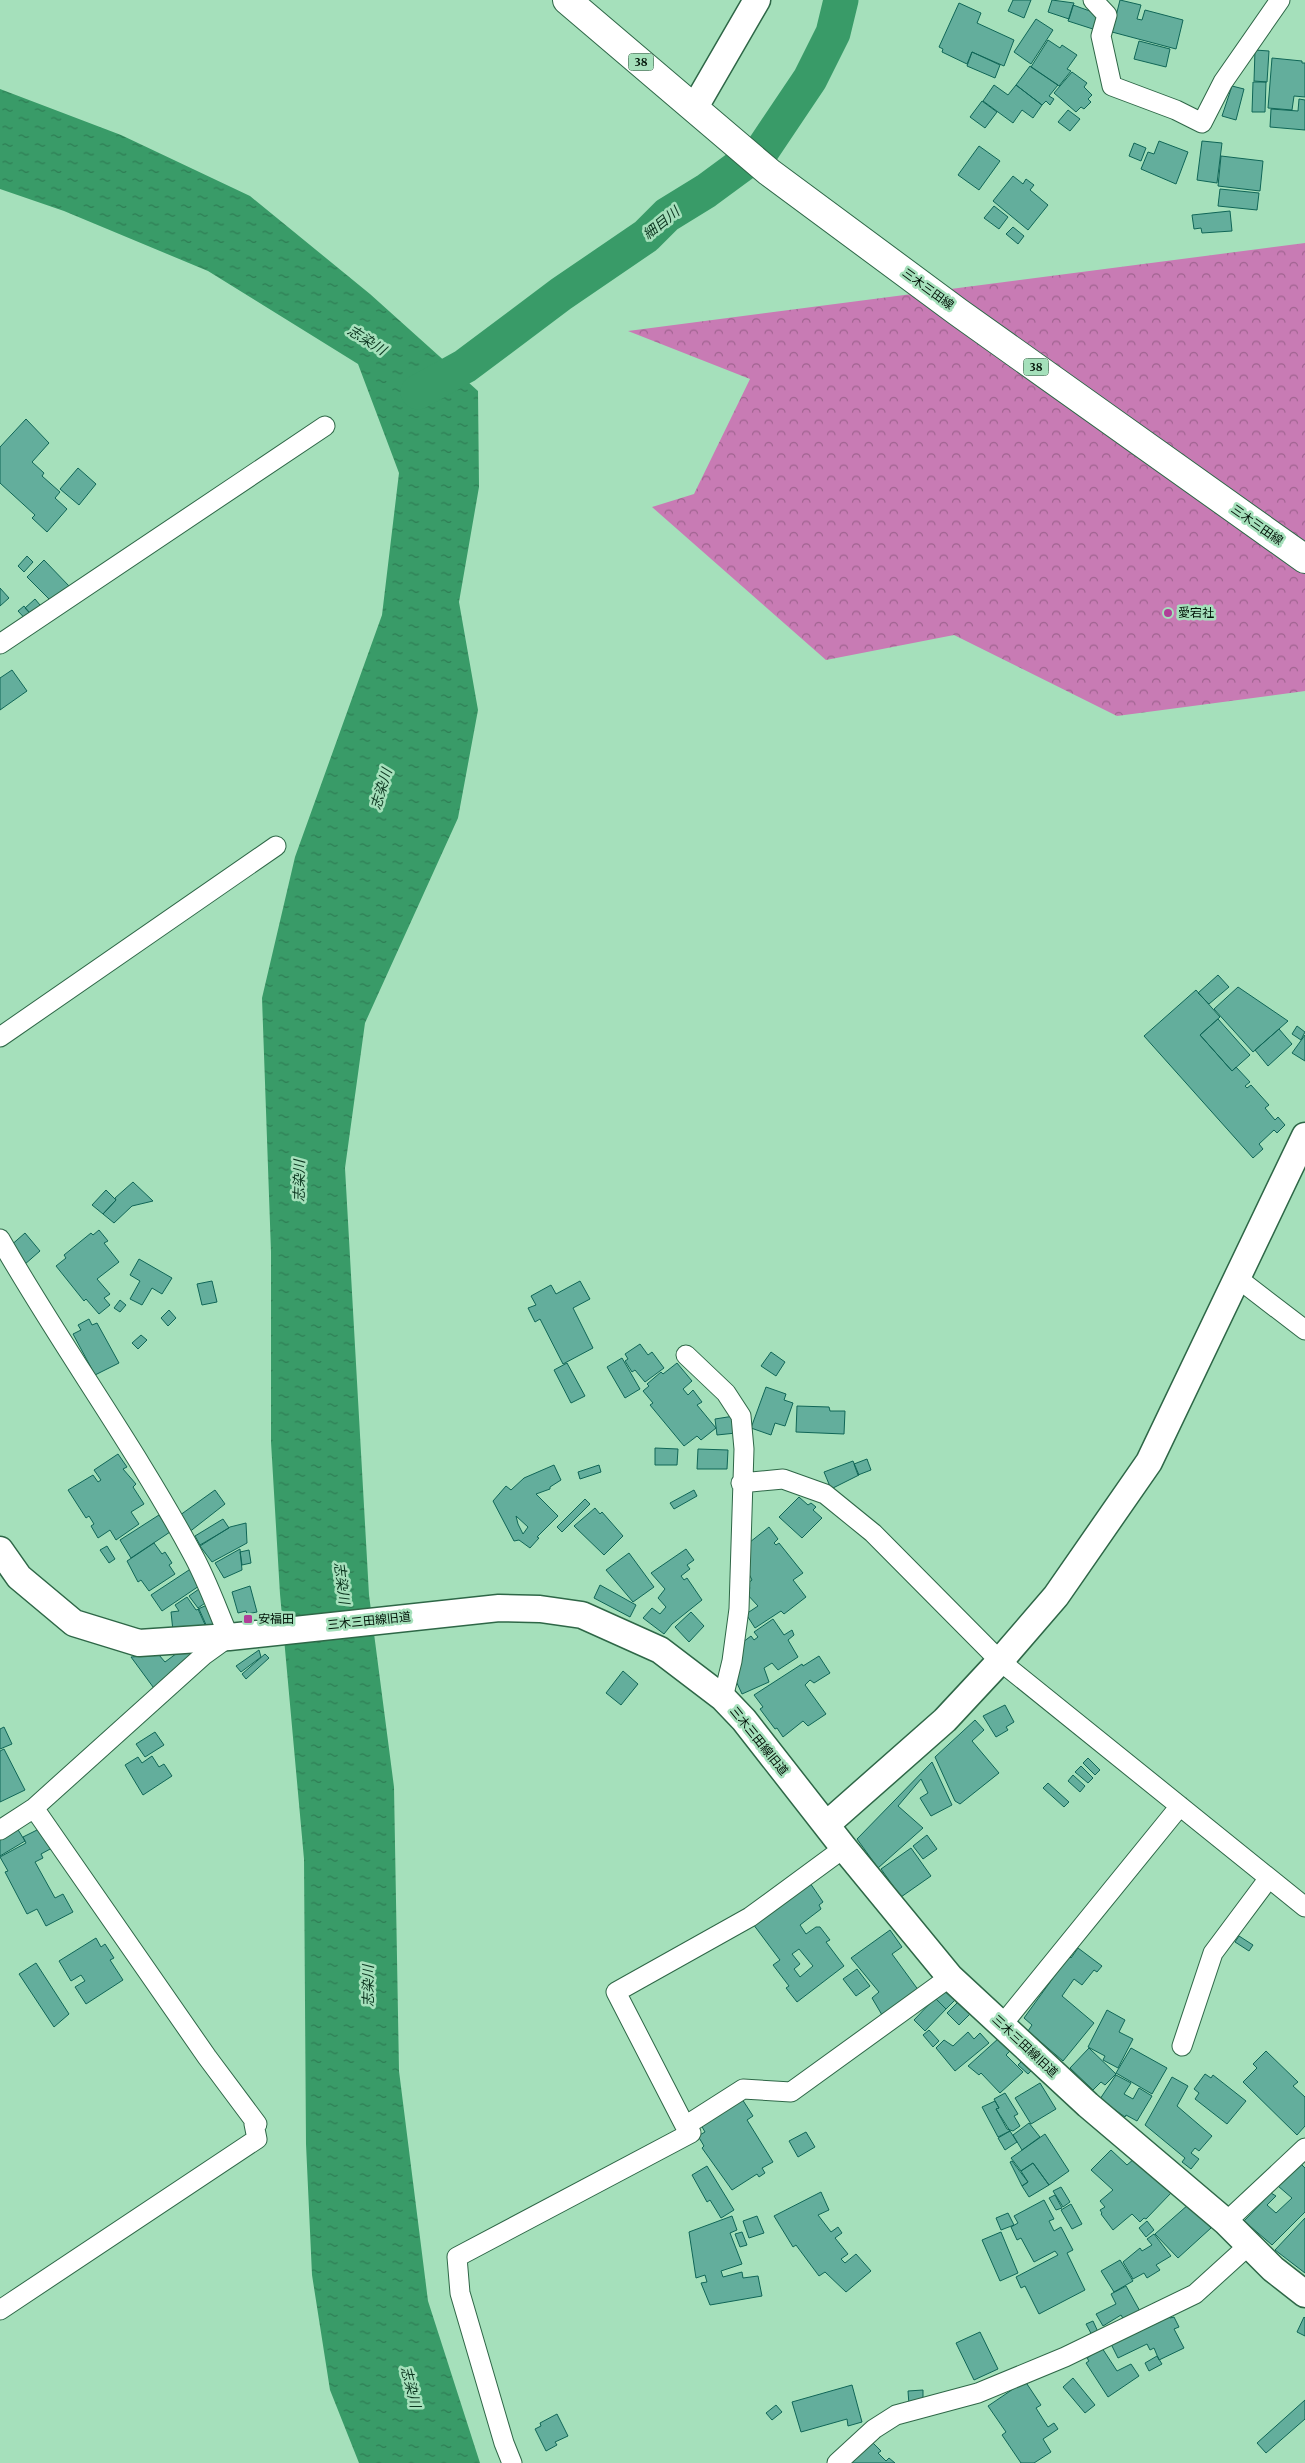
<svg xmlns="http://www.w3.org/2000/svg" width="1305" height="2463" viewBox="0 0 1305 2463" font-family="Merriweather,'Noto Sans JP',serif">
<defs>
<pattern id="forest-crowns" width="20" height="18" patternUnits="userSpaceOnUse" patternTransform="scale(1.25)"><rect width="20" height="18" fill="#c87bb4"/><path d="M2 6a3 3 0 1 1 6 0M12 15a3 3 0 1 1 6 0" fill="none" stroke="#a06390"/></pattern>
<pattern id="water-ripples" width="26" height="14" patternUnits="userSpaceOnUse" patternTransform="scale(1.25)"><rect width="26" height="14" fill="#399b68"/><path d="M2 4q2-2 4 0t4 0M15 11q2-2 4 0t4 0" fill="none" stroke="#2e7d54"/></pattern>
</defs>
<rect width="100%" height="100%" fill="#a5e0bb"/>
<path fill="url(#forest-crowns)" d="M1305 243V691L1117 716 954 635 826 660 652 507 694 494 750 379 628 331Z"/>
<path fill="url(#water-ripples)" d="M0 89 121 135 250 196 370 294 478 391 479 487 459 602 478 710 458 818 365 1023 345 1168 369 1595 394 1787 399 2071 428 2301 480 2463H359L330 2390 312 2275 306 2144 304 1859 280 1594 271 1442V1252L262 998 295 857 382 615 399 473 358 364 208 271 64 211 0 189Z"/>
<g fill="none" stroke-linecap="round" stroke-linejoin="round">
<path stroke="#399b68" stroke-width="35" d="M418 392 465 366 561 294 646 236 667 215 706 191 763 149 810 79 833 33 841 0"/>
</g>
<path fill="#63ae9c" stroke="#106657" fill-rule="evenodd" d="M1013 0H1031L1024 18 1008 11Z
M1052 0 1074 3 1069 19 1048 12Z
M1120 0 1141 5 1137 19 1142 20 1145 10 1183 20 1176 49 1112 32Z
M959 3 981 13 977 23 1014 40 1004 66 972 52 967 64 942 52 943 49 939 47Z
M1073 5 1101 15 1096 30 1068 21Z
M1036 19 1053 30 1031 64 1014 52Z
M1048 40 1060 48 1062 45 1077 55 1067 69 1071 71 1059 86 1031 67Z
M1139 41 1170 49 1166 67 1134 59Z
M1255 50 1269 51 1267 82 1254 81Z
M972 52 1000 65 995 78 967 66Z
M1272 58 1302 61V63H1305V97L1294 96 1292 110 1268 108Z
M1030 66 1058 85 1049 96 1054 99 1050 105 1046 101 1042 105 1016 85Z
M1072 72 1087 83 1084 87 1092 95 1088 99 1091 102 1084 109 1081 107 1076 112 1054 93Z
M1253 82H1266L1265 112H1252Z
M994 85 1008 95 1016 85 1042 105 1033 118 1022 110 1013 123 983 101Z
M1232 86 1244 89 1236 120 1222 116Z
M1299 99 1305 100V130L1270 127 1271 109 1298 111Z
M982 101 997 112 985 128 970 117Z
M1068 110 1080 119 1070 131 1058 122Z
M1159 141 1188 152 1176 184 1141 169 1148 152 1154 154Z
M1202 141 1222 143 1217 183 1197 180Z
M1134 143 1146 148 1141 161 1129 156Z
M979 146 1000 161 979 190 958 175Z
M1221 156 1263 161 1260 191 1218 186Z
M1013 176 1023 184 1026 179 1034 185 1030 190 1048 205 1028 230 993 201Z
M1220 189 1259 193 1257 210 1218 206Z
M994 206 1008 217 999 229 984 218Z
M1230 211 1232 231 1202 233 1201 228 1194 229 1192 215Z
M1013 227 1024 236 1018 244 1006 234Z
M26 419 49 443 32 462 44 473 42 476 60 492 55 498 67 509 47 532 32 518 35 515 0 483V447Z
M78 468 96 484 79 505 60 489Z
M27 556 33 562 24 572 18 566Z
M44 560 70 587 53 603 27 577Z
M0 588 9 598 0 606Z
M35 599 45 611 35 619 25 608Z
M24 606 35 619 30 624 18 611Z
M12 670 27 691 0 710V678Z
M1218 975 1229 987 1209 1004 1198 993Z
M1238 987 1288 1021 1253 1052 1214 1009Z
M1196 990 1220 1017 1200 1035 1232 1071 1236 1067 1250 1082 1245 1086 1247 1088 1251 1085 1269 1105 1265 1108 1275 1120 1278 1117 1285 1125 1277 1133 1274 1130 1259 1144 1263 1149 1253 1158 1144 1036Z
M1218 1019 1250 1055 1232 1071 1200 1035Z
M1297 1026 1305 1032 1301 1040 1292 1034Z
M1279 1029 1292 1044 1268 1066 1255 1050Z
M1305 1035V1061L1292 1053Z
M133 1182 153 1201 132 1206 114 1223 103 1214 116 1200 115 1198Z
M106 1190 116 1200 103 1214 92 1205Z
M99 1230 108 1241 104 1243 119 1262 97 1279 110 1294 104 1298 110 1305 99 1314 86 1299 84 1301 56 1266 66 1258 64 1255 91 1233 93 1235Z
M25 1233 40 1251 24 1265 9 1247Z
M139 1259 172 1278 162 1294 152 1288 142 1305 130 1299 140 1281 130 1275Z
M212 1281 217 1302 202 1305 197 1284Z
M580 1281 590 1299 573 1308 593 1348 563 1364 540 1319 535 1322 528 1308 536 1305 531 1296 551 1285 556 1294Z
M120 1300 126 1305 120 1312 114 1308Z
M169 1310 176 1318 168 1326 161 1318Z
M89 1319 92 1325 97 1323 119 1363 95 1375 73 1334 81 1330 78 1325Z
M141 1335 147 1340 138 1349 132 1343Z
M640 1344 648 1355 652 1352 664 1368 645 1382 635 1370 632 1372 625 1361 628 1359 625 1354Z
M771 1352 785 1362 776 1376 761 1366Z
M622 1358 640 1389 625 1398 607 1367Z
M567 1363 585 1396 571 1403 554 1370Z
M677 1363 692 1381 683 1389 688 1395 693 1390 702 1402 697 1405 716 1428 701 1440 697 1436 684 1446 650 1405 653 1403 643 1391 649 1386 647 1384 661 1372 663 1374Z
M766 1387 786 1394 784 1400 793 1403 785 1426 775 1423 771 1435 751 1428Z
M797 1406 829 1407 830 1411H845L844 1434 796 1432Z
M734 1416 736 1433 717 1435 715 1419Z
M655 1448 678 1449 677 1465H655Z
M698 1449 728 1450 727 1469H697Z
M118 1454 127 1467 123 1469 136 1484 133 1487 144 1504 131 1512 139 1524 116 1540 110 1530 98 1538 91 1526 94 1524 89 1516 86 1518 68 1490 93 1475 98 1482 101 1480 94 1470Z
M867 1459 871 1470 858 1475 854 1464Z
M853 1461 859 1475 831 1489 824 1472Z
M554 1465 561 1480 550 1487V1489L536 1494 558 1516 537 1537 539 1538 530 1548 519 1540 514 1541 493 1501 506 1486 511 1490 524 1478ZM516 1516 528 1527 523 1534 518 1524Z
M599 1465 601 1472 580 1479 578 1472Z
M215 1490 225 1504 188 1533 176 1518Z
M694 1490 697 1496 674 1509 670 1503Z
M799 1497 808 1505 811 1503 816 1507 813 1510 822 1518 802 1538 779 1517Z
M585 1499 590 1504 562 1532 557 1527Z
M595 1508 600 1514 602 1512 623 1536 604 1555 574 1526Z
M159 1515 170 1532 131 1558 120 1540Z
M223 1519 229 1528 200 1545 195 1536Z
M246 1523 247 1543 212 1562 200 1546 230 1527Z
M769 1527 778 1539 774 1543 776 1545 779 1543 803 1573 793 1580 806 1597 784 1614 781 1611 755 1628 746 1614 758 1606 746 1593 750 1588 747 1584 752 1580 747 1570 745 1546Z
M154 1543 162 1554 165 1552 172 1563 169 1565 175 1574 149 1591 141 1580 138 1582 127 1561Z
M107 1546 115 1559 109 1563 100 1550Z
M240 1549 242 1570 224 1578 215 1563Z
M686 1549 694 1560 687 1565 690 1569 681 1576 684 1580 687 1578 702 1600 672 1624 664 1634 643 1618 652 1608 660 1614 666 1607 658 1598 665 1589 651 1573Z
M249 1550 251 1563 242 1565 240 1552Z
M629 1553 654 1587 633 1602 606 1570Z
M192 1568 202 1584 162 1611 151 1595Z
M600 1585 636 1605 630 1617 594 1598Z
M250 1586 257 1612 247 1614 246 1611 238 1613 232 1592Z
M199 1589 211 1599 198 1608 189 1596Z
M187 1597 196 1610 199 1609 207 1627 173 1631 171 1612 179 1611 175 1605Z
M214 1602 224 1626 207 1629 198 1609Z
M691 1612 704 1626 689 1642 675 1627Z
M773 1619 784 1635 792 1630 794 1635 788 1640 798 1657 778 1670 772 1663 764 1668 769 1682 742 1694 736 1681 743 1642 751 1636 754 1640 758 1637 754 1632Z
M259 1650 261 1657 241 1672 236 1666Z
M177 1653H191L197 1660 156 1691 131 1657 159 1655 165 1662Z
M265 1654 269 1658 246 1679 242 1674Z
M819 1656 830 1673 814 1683 810 1680 805 1685 826 1714 808 1726 803 1721 783 1737 777 1728 775 1729 760 1709 763 1707 754 1695 802 1664 803 1666Z
M623 1671 638 1684 621 1705 606 1693Z
M1005 1705 1014 1722 1006 1727 1008 1730 996 1737 983 1716Z
M975 1720 984 1730 972 1741 999 1773 960 1804 955 1801 935 1757Z
M4 1727 12 1744 0 1749V1729Z
M155 1732 164 1745 145 1757 136 1744Z
M4 1749 25 1790 0 1802V1751Z
M152 1756 159 1767 164 1764 172 1776 143 1795 125 1765 138 1757 142 1763Z
M1088 1758 1100 1770 1095 1775 1083 1763Z
M932 1762 952 1805 931 1816 920 1798 928 1793 921 1779 898 1806 923 1828 878 1868 857 1839Z
M1081 1766 1093 1778 1088 1783 1075 1772Z
M1073 1775 1085 1786 1080 1792 1068 1781Z
M1048 1783 1069 1802 1064 1807 1043 1788Z
M12 1820 25 1841 0 1856V1831Z
M41 1828 52 1848 41 1854 43 1858 35 1862 55 1898 63 1894 73 1912 46 1926 37 1909 27 1914 5 1872 8 1871 0 1857 26 1843 23 1837Z
M927 1835 937 1849 923 1859 913 1846Z
M911 1848 931 1876 901 1897 881 1869Z
M810 1883 823 1902 819 1905 821 1909 800 1925 806 1934 816 1927H820L830 1940 826 1942 844 1966 797 2002 786 1988 789 1986 773 1965 780 1960 753 1924ZM799 1949 813 1966 800 1977 794 1969 800 1964 792 1954Z
M890 1930 902 1947 892 1954 919 1991 885 2020 872 1998 879 1992 851 1958Z
M1239 1936 1253 1945 1249 1951 1235 1942Z
M96 1938 101 1947 105 1944 114 1958 110 1960 123 1980 86 2004 75 1987 85 1981 81 1975 71 1981 59 1961Z
M1078 1948 1102 1966 1097 1972 1094 1970 1082 1985 1074 1979 1062 1996 1094 2023 1063 2061 1028 2031 1032 2025 1024 2018 1069 1956 1071 1958Z
M36 1963 69 2014 54 2027 19 1974Z
M857 1969 870 1986 856 1996 843 1979Z
M946 1989 956 1999 946 2009 936 1999Z
M935 1998 946 2009 925 2031 914 2020Z
M959 2001 971 2013 959 2025 947 2013Z
M1107 2010 1125 2020 1119 2032 1133 2039 1118 2068 1103 2060 1105 2056 1088 2047Z
M929 2030 939 2041 933 2047 923 2035Z
M968 2032 974 2039 980 2033 989 2043 955 2071 936 2048 944 2040 953 2046Z
M999 2038 1011 2050 1006 2055 1023 2072 1000 2093 981 2073 979 2075 968 2066Z
M1089 2048 1116 2074 1105 2085 1101 2082 1093 2090 1070 2068Z
M1131 2048 1167 2068 1152 2094 1116 2073Z
M1266 2051 1298 2082 1293 2086 1305 2097V2126L1297 2135 1243 2082 1257 2068 1253 2064Z
M1023 2060 1033 2069 1028 2074 1018 2065Z
M1205 2074 1211 2078 1213 2075 1246 2101 1227 2124 1195 2099 1199 2093 1194 2089Z
M1116 2075 1131 2083 1124 2094 1133 2099 1139 2088 1152 2096 1137 2121 1126 2115 1125 2117 1100 2099Z
M1172 2077 1188 2086 1177 2106 1212 2136 1199 2151 1195 2148 1191 2153 1199 2159 1191 2169 1182 2162 1185 2158 1145 2125Z
M1040 2083 1056 2109 1031 2124 1015 2098Z
M1005 2093 1018 2114 1014 2116 1020 2126 1013 2131 1007 2129 996 2109 999 2108 994 2099Z
M742 2099 753 2116 747 2120 773 2162 762 2168 765 2173 759 2177 757 2174 732 2190 702 2148 704 2146 698 2136 705 2132 701 2125Z
M995 2101 999 2108 996 2109 1010 2131 998 2137 982 2107Z
M1029 2123 1040 2137 1022 2150 1013 2135Z
M1010 2131 1017 2142 1005 2150 998 2138Z
M806 2132 815 2147 798 2157 789 2141Z
M1045 2134 1069 2171 1049 2185 1033 2163 1021 2171 1011 2158Z
M1111 2150 1127 2165 1135 2158 1171 2193 1146 2219 1144 2218 1140 2222 1132 2214 1113 2230 1101 2214 1102 2213 1100 2210 1105 2207 1100 2201 1113 2190 1091 2170Z
M1012 2161 1028 2182 1022 2186 1010 2162Z
M1033 2163 1049 2185 1029 2197 1022 2186 1028 2182 1021 2171Z
M1301 2164 1305 2168V2212L1272 2245 1244 2221 1271 2193 1276 2196 1267 2205 1276 2213 1292 2198 1278 2186Z
M707 2166 734 2210 721 2218 710 2200 707 2202 692 2175Z
M1061 2187 1070 2202 1063 2207 1053 2191Z
M821 2192 829 2210 818 2215 831 2232 838 2227 842 2233 835 2238 848 2254 841 2259 845 2263 856 2254 871 2271 846 2292 825 2272 819 2276 796 2245 793 2247 774 2216Z
M1055 2195 1062 2208 1056 2210 1049 2198Z
M1044 2200 1054 2219 1049 2221 1054 2231 1061 2227 1073 2250 1067 2253 1085 2290 1039 2314 1025 2286 1021 2288 1016 2277 1058 2255 1055 2251 1034 2262 1021 2238 1017 2240 1011 2227 1018 2223 1014 2216Z
M1071 2204 1082 2224 1072 2229 1061 2210Z
M1189 2204 1211 2228 1178 2258 1155 2234Z
M1008 2213 1014 2225 1001 2230 996 2218Z
M732 2216 737 2230 730 2233 742 2264 721 2271 723 2277 742 2272 743 2278 758 2276 762 2296 710 2305 701 2283 707 2282 705 2275 696 2278 689 2232Z
M757 2216 764 2233 749 2238 743 2221Z
M1305 2218V2273L1275 2250Z
M1147 2221 1154 2230 1146 2237 1139 2228Z
M742 2232 747 2245 740 2247 735 2234Z
M1001 2232 1018 2273 1000 2281 982 2240Z
M1154 2234 1171 2256 1156 2265 1160 2270 1147 2278 1144 2273 1133 2279 1123 2262 1140 2248 1142 2251 1152 2245 1147 2239Z
M1120 2260 1133 2281 1114 2292 1101 2271Z
M1126 2286 1141 2313 1125 2322 1121 2315 1103 2326 1096 2314 1116 2304 1111 2294Z
M1168 2313 1170 2318 1174 2317 1179 2327 1174 2329 1184 2348 1159 2360 1154 2348 1150 2350 1147 2344 1118 2358 1110 2342Z
M1304 2317 1305 2318V2336L1297 2332Z
M1093 2321 1099 2334 1093 2337 1086 2324Z
M980 2332 998 2369 974 2380 956 2343Z
M1102 2348 1117 2371 1131 2364 1139 2376 1108 2397 1086 2363 1089 2361 1087 2358Z
M1157 2356 1162 2364 1149 2371 1145 2363Z
M1073 2378 1095 2405 1085 2413 1063 2387Z
M1025 2381 1041 2405 1036 2408 1048 2427 1054 2423 1058 2429 1043 2439 1051 2452 1034 2463H1021L1002 2435 1006 2432 988 2406Z
M852 2385 862 2422 848 2426 847 2419 801 2432 792 2402Z
M923 2390V2404L909 2405 908 2391Z
M1305 2400V2419L1266 2453 1257 2443Z
M776 2405 782 2412 772 2420 766 2413Z
M557 2414 568 2436 555 2442 557 2445 546 2451 535 2429 541 2426 540 2423Z
M868 2438 881 2451 878 2453 886 2461 889 2458 895 2463H843Z"/>
<g fill="none" stroke-linecap="round" stroke-linejoin="round">
<defs>
<path id="street" d="M1093 0 1107 15 1101 36 1112 86 1176 110 1202 123 1223 82 1280 0
M0 644 325 426
M0 1037 276 846
M0 1239C61 1346 134 1445 192 1553 207 1580 217 1609 229 1637L204 1655 34 1808 0 1830
M1236 1277 1305 1330
M686 1355 726 1393 741 1416 744 1449 739 1609 732 1661 723 1698
M741 1483 783 1479 825 1494 873 1533 1000 1661 1305 1907
M1002 2025 1180 1806
M1182 2046 1213 1953 1269 1878
M685 2126 743 2089 791 2092 950 1977
M1226 2222 1305 2148
M0 2310 257 2139 254 2124H257L207 2057 34 1808
M512 2463 504 2443 460 2293 457 2257 691 2133 685 2126 616 1992 750 1917 844 1848
M837 2463 874 2429 896 2415 978 2393 1065 2357 1195 2294 1249 2245"/>
<path id="secondary" d="M695 107 757 0
M0 1550 19 1577 74 1623 139 1643 229 1637 499 1608 540 1609 582 1615 660 1650 723 1698 744 1720 844 1848 950 1977 1088 2105 1226 2222 1273 2269 1305 2294
M826 1825 945 1720 1000 1661 1056 1596 1149 1462 1305 1136"/>
<path id="primary" d="M567 0 769 172 958 312 1305 559"/>
</defs>
<use href="#street" stroke="#2e6747" stroke-width="21"/>
<use href="#secondary" stroke="#2e6747" stroke-width="29"/>
<use href="#primary" stroke="#2e6747" stroke-width="30"/>
<use href="#street" stroke="#fff" stroke-width="19"/>
<use href="#secondary" stroke="#fff" stroke-width="26"/>
<use href="#primary" stroke="#fff" stroke-width="28"/>
</g>
<g fill="#b03e98" stroke="#a5e0bb" stroke-width="2">
<circle cx="1168" cy="613" r="5"/>
<rect x="243" y="1614" width="10" height="10" rx="2.5"/>
</g>
<g text-anchor="middle" stroke-width="5" stroke-linejoin="round" paint-order="stroke">
<g fill="#a5e0bb" stroke="#324f3c" stroke-width="1">
<rect x="628.5" y="53.5" width="25" height="17" rx="4"/>
<rect x="1023.5" y="358.5" width="25" height="17" rx="4"/>
</g>
<g font-size="11" font-weight="bold" fill="#001106">
<text x="641" y="66">38</text>
<text x="1036" y="371">38</text>
</g>
<g font-size="12" fill="#001106" stroke="#a5e0bb">
<text transform="translate(928 289) rotate(36)" y="4">三木三田線</text>
<text transform="translate(1257 525) rotate(35)" y="4">三木三田線</text>
<text transform="translate(369 1621) rotate(-6)" y="4">三木三田線旧道</text>
<text transform="translate(759 1741) rotate(51)" y="4">三木三田線旧道</text>
<text transform="translate(1025 2046) rotate(43)" y="4">三木三田線旧道</text>
</g>
<g font-size="12" fill="#001106" stroke="#a5e0bb" text-anchor="start">
<text x="1178" y="617">愛宕社</text>
<text x="258" y="1623">安福田</text>
</g>
<g font-size="14" font-style="italic" fill="#0c3620" stroke="#a5e0bb">
<text transform="translate(661 223) rotate(-39)" y="5">細目川</text>
<text transform="translate(367 340) rotate(32)" y="5">志染川</text>
<text transform="translate(381 789) rotate(-73)" y="5">志染川</text>
<text transform="translate(299 1181) rotate(-89)" y="5">志染川</text>
<text transform="translate(342 1583) rotate(83)" y="5">志染川</text>
<text transform="translate(368 1986) rotate(-90)" y="5">志染川</text>
<text transform="translate(411 2387) rotate(76)" y="5">志染川</text>
</g>
</g>
</svg>
